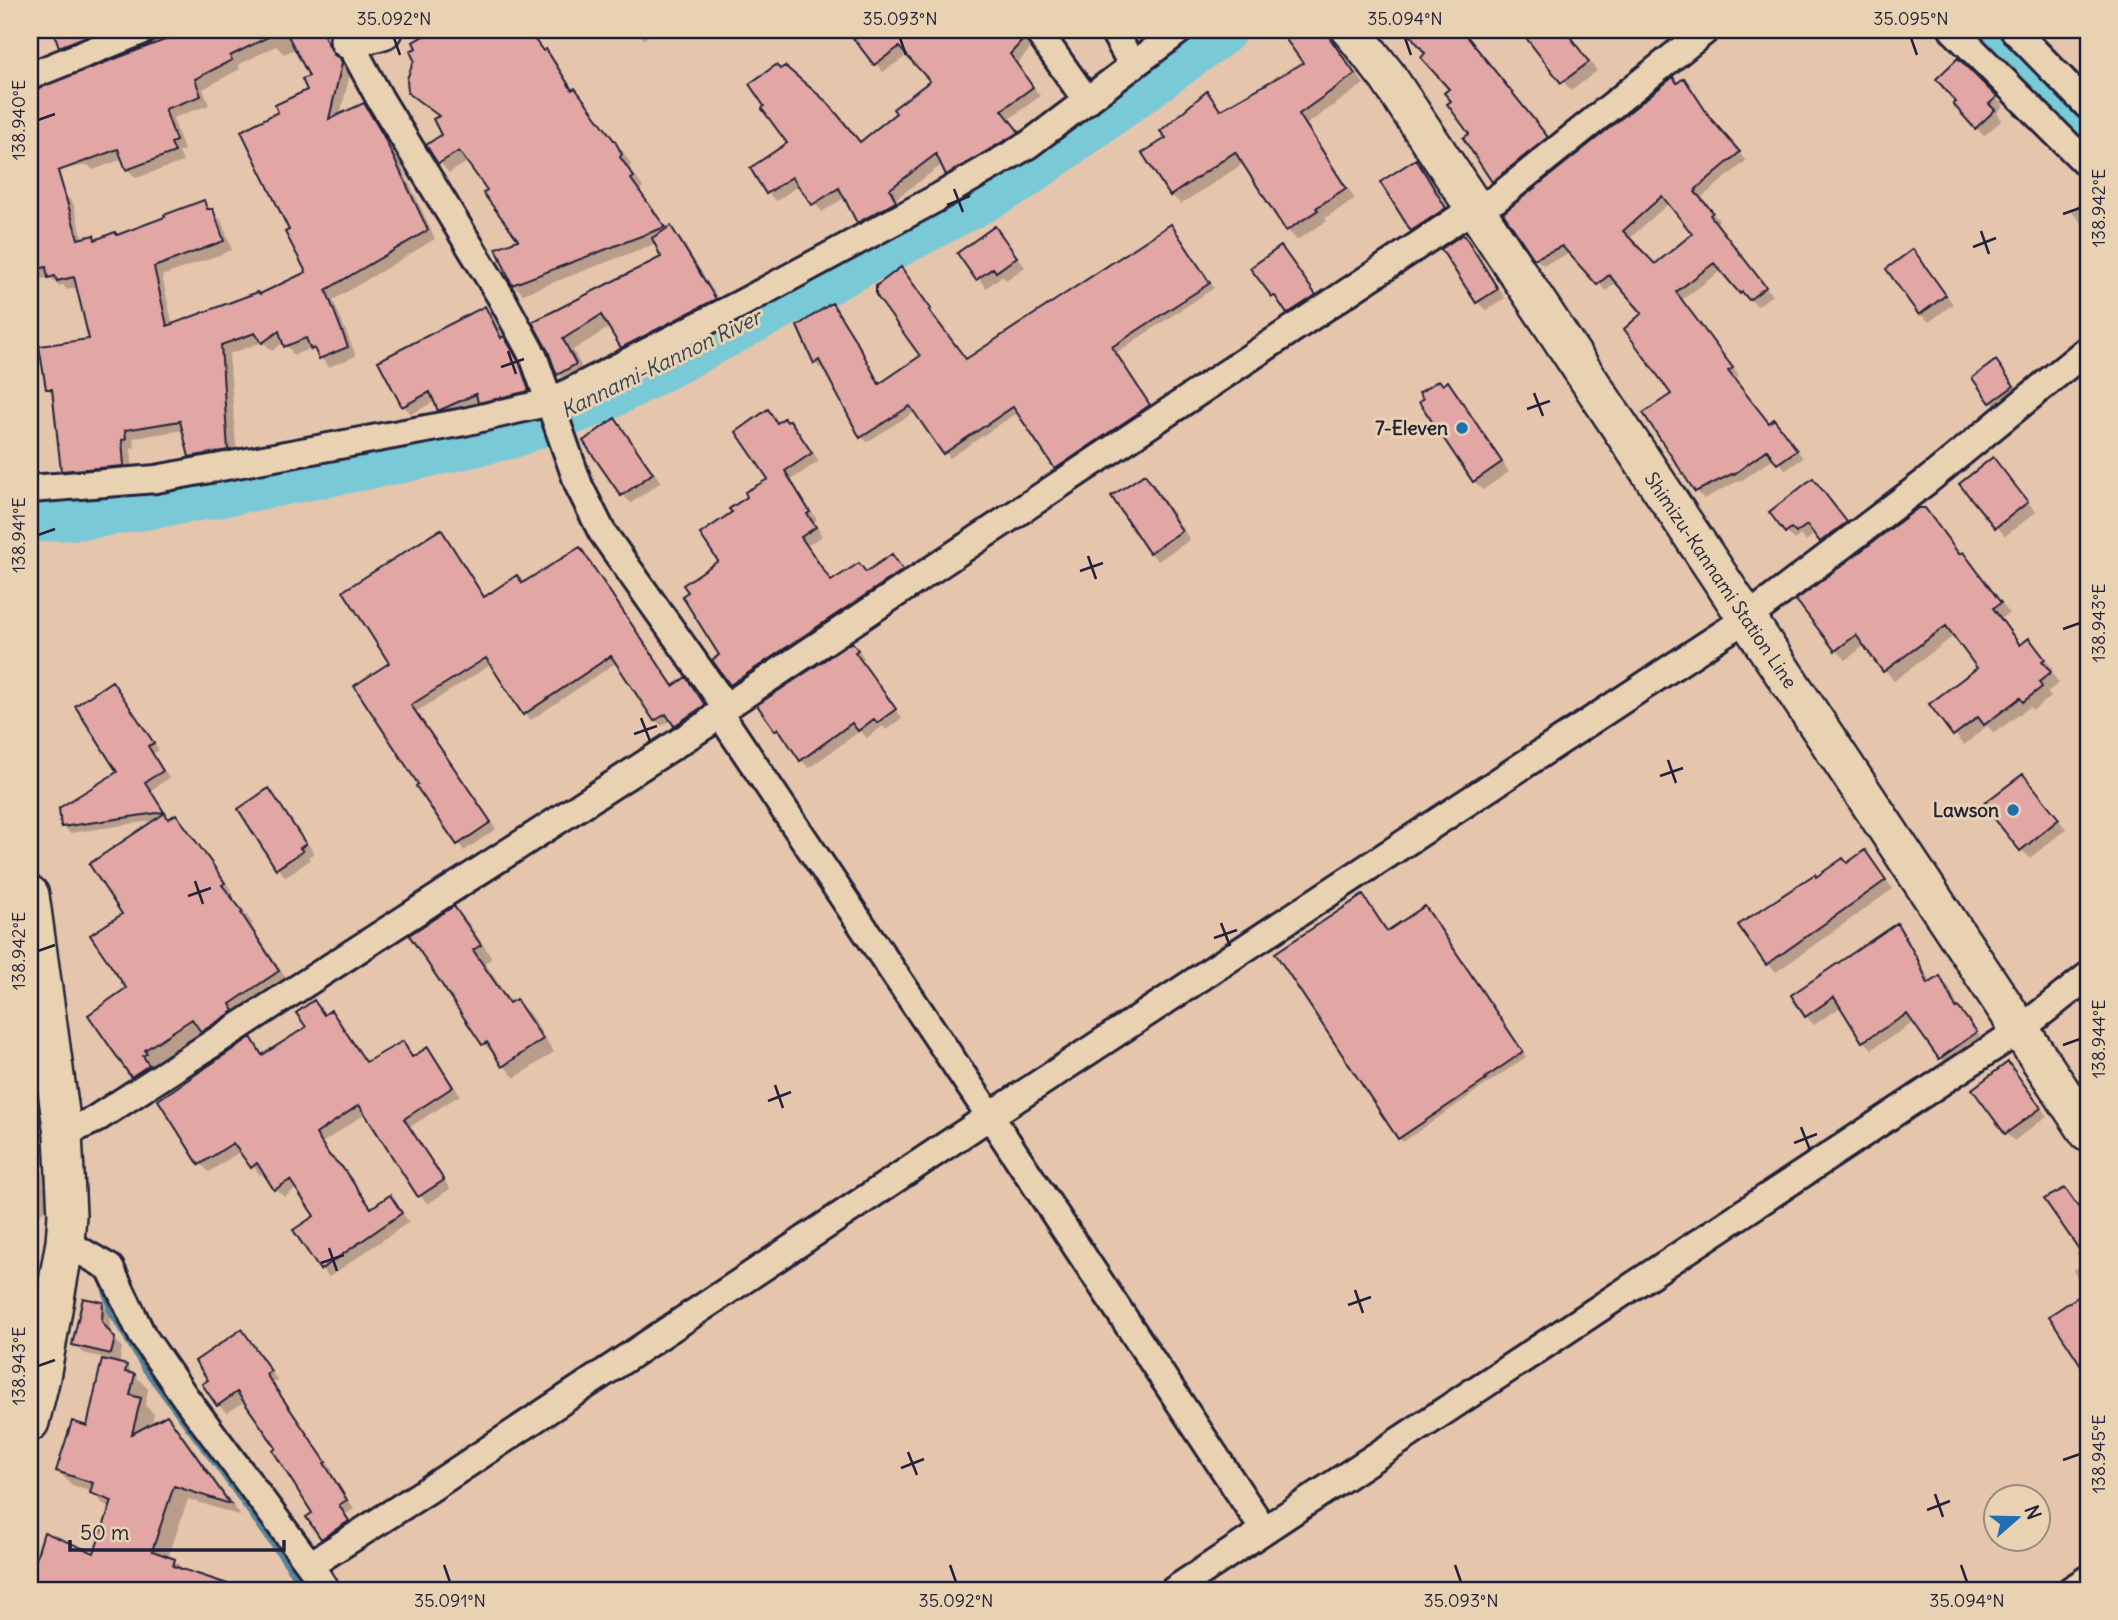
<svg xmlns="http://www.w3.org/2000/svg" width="2118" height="1620" viewBox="0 0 2118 1620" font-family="Delius,sans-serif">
<rect width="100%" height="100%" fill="#e6c5ad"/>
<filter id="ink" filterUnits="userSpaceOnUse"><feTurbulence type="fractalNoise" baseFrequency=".0143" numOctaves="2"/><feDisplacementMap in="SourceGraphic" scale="14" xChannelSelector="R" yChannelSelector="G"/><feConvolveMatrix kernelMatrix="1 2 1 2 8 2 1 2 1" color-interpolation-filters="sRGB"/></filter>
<g filter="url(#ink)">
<path fill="#e1b9a8" d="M2088 1018V1073L2077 1053 2081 1024Z"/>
<path fill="#0003" fill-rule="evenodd" d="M54 30H107L111 40 71 57 61 46Z
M181 30H322L326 35 338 58 350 74 340 116 364 105 373 114 392 146 435 239 333 300 356 356 329 367 312 348 294 355 284 342 272 351 263 342 229 354 237 458 200 465 191 456 184 430 133 438 135 448H131L133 474 72 479 63 470 54 395 47 388 91 340 78 287 67 290 63 285 59 286 50 277 39 280 30 271V202L64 194 73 203 83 239 93 237 98 241 118 237 204 202 221 220 232 250 162 276 173 326 259 296 309 273 291 230 281 113 309 90 312 76 297 48 284 54 276 46 238 65 240 69 203 89 209 105 173 118 184 150 179 152 183 162 136 178 127 169 123 159 93 170 88 165 30 174V122L51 115 183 34Z
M455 30H471L474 33 480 30H529L544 52 555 61 574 91 584 100 625 155 631 164 629 167 643 187 639 190 668 230 670 228 681 239 725 310 633 358 622 347 610 327 573 350 586 376 569 385 558 374 549 350 663 258 657 243 523 294 513 284 521 241 469 161 449 173 440 163 443 136 440 117 410 93 440 39Z
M635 30H657L644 39Z
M850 30H1033L1029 42 1031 48 1017 64 1040 96 1009 119 1026 140 955 182 947 174 943 164 897 198 903 211 866 231 858 222 845 197 822 212 800 185 776 201 768 193 836 114 860 143 899 113 932 81 908 55 883 72Z
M1290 30H1325L1364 84 1307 124 1355 199 1325 218 1327 221 1297 240 1287 230 1244 163 1181 204 1171 195 1169 139 1207 93 1222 111 1305 64 1284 34Z
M1408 30H1462L1558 150 1505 193 1493 181 1472 134 1453 101 1452 89 1428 53Z
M1533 30H1565L1597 71 1571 91 1526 35Z
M1958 61 2004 106 1997 113 2002 120 1984 136 1976 128 1958 102Z
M1673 79 1678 84 1684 81 1691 88 1718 128 1746 161 1702 197 1703 198 1701 200 1719 220 1716 223 1772 295 1758 306 1741 293 1722 270 1682 300 1739 376 1734 379 1770 425 1781 429 1803 458 1786 470 1775 457 1741 481 1740 480 1704 499 1697 491 1645 414 1674 394 1644 313 1617 282 1606 291 1571 253 1543 265 1535 258ZM1669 203 1695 234 1655 266 1629 239Z
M1415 162 1424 170 1453 217 1421 239 1412 230Z
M2088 195V230L2071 211Z
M1171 226 1214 288 1116 353 1154 411 1061 473 1018 412 950 458 916 411 867 442 862 437 823 366 820 368 815 363 837 311 881 385 922 356 874 289 901 270 967 360Z
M995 228 1003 237 1025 267 1006 280 1002 276 986 288 959 253Z
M1464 237 1473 247 1505 298 1486 310 1477 302Z
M1281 248 1289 257 1323 304 1297 321 1273 296Z
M1913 252 1921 260 1953 304 1929 322 1920 314Z
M484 308 492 315 504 338 512 346 527 374 535 398 487 409 481 403 448 417 440 410 436 401 411 414 404 406Z
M1996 363 2021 395 2000 410 1991 402Z
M1448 383 1457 392 1509 472 1483 490 1474 481 1422 402Z
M768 412 779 424 789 422 797 430 819 461 791 480 817 520 814 522 822 536 807 546 833 582 867 573 891 556 909 579 739 692 714 660 721 655 720 562 734 513 770 479Z
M615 421 623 429 661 482 631 503 622 494Z
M2001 468 2036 512 2005 536 1962 484Z
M1145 476 1154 484 1190 540 1158 561 1150 552Z
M1821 489 1854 532 1830 550 1815 533 1806 541 1800 535 1795 540 1786 532Z
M1922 507 1932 516 1961 555 1963 554 1972 563 1996 595 2009 613 2001 619 2022 646 2029 640 2053 669 2050 671 2059 683 2047 692 2051 697 2033 710 2030 707 1994 733 1987 726 1964 745 1931 705 1979 668 1955 635 1894 681 1865 645 1846 660 1836 650 1799 601Z
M440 531 447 538 485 599 523 585 586 556 674 687 692 686 710 712 682 731 672 720 662 726 655 720 617 662 531 720 524 714 492 664 416 712 496 829 464 851 418 786 420 785 391 663Z
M852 644 860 652 864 658 861 661 902 718 886 730 883 726 867 738 860 731 809 768 801 760 786 737 784 738 776 730 760 705Z
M112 683 119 690 159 750 153 754 169 778 151 790 170 820 176 816 187 827 222 876 234 895 232 896 253 924 251 925 289 983 213 1042 202 1031 155 1062 157 1065 143 1087 132 1076 90 1015 128 989 125 914 158 820 70 833 63 826 119 772Z
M2031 784 2066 829 2030 858 2021 849Z
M269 790 277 799 314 853 308 857 310 860 286 877 277 868 259 840Z
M1865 853 1893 889 1776 972 1768 964 1817 878 1848 865Z
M454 908 467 921 492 958 485 963 512 1004 516 1001 529 1013 554 1052 515 1078 484 1044 411 936Z
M1429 912 1526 1057 1403 1142 1399 1138 1388 933Z
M1897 925 1905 934 1932 984 1940 978 1948 986 1961 1012 1984 1041 1949 1066 1941 1058 1915 1022 1872 1049 1864 1041 1842 1006 1814 1025 1806 1016 1793 995Z
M314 1002 326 1016 331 1012 339 1020 368 1063 402 1043 414 1058 427 1049 435 1057 460 1095 410 1127 450 1189 428 1204 420 1196 366 1113 322 1143 335 1163 350 1177 372 1209 390 1197 409 1222 329 1277 321 1268 317 1216 297 1188 284 1197 276 1189 264 1172 260 1175 241 1151 209 1172 201 1164 160 1101 251 1040 264 1056 308 1027Z
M2008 1065 2047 1116 2014 1141 2006 1133Z
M30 1159 48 1179 43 1184 50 1192 45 1197 51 1204 30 1223Z
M2069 1194 2088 1222V1372L2051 1316 2085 1294 2073 1270 2084 1265 2076 1253 2082 1250Z
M30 1264 48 1284 30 1302Z
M102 1304 111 1313 110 1332 122 1348 119 1365 126 1366 148 1389 145 1405 154 1414 151 1426 167 1418 181 1432 241 1516 188 1499 168 1558 174 1560 185 1571 240 1590H33L30 1587 45 1534 95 1556 111 1509 106 1507 92 1492 72 1485 58 1471 88 1428 104 1358 83 1353 74 1345Z
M242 1331 250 1340 278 1381 273 1383 333 1471 331 1472 354 1509 346 1514 357 1530 331 1546 323 1538 309 1517 314 1514 278 1449 245 1401 227 1413 218 1405Z"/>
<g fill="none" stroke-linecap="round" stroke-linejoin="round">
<path stroke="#578699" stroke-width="9" d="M104 1280 111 1309 145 1367 218 1465 307 1590"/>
<path stroke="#7ac9d7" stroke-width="51" d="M1977 30 2088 147
M30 517 92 513 213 493 399 458 511 433 599 399 1015 180 1221 30"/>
</g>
<path fill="#e2a7a4" stroke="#22223b" stroke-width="2" fill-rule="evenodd" d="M53 30H102L59 47Z
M191 30H282L230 56 232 60 195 79 201 96 165 109 176 141 171 143 175 152 126 170 118 149 58 171 78 239 94 235 95 240 115 232 117 235 165 217 164 215 204 200 207 209H213L224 241 154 267 167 326 258 292 260 294 306 272 285 232 289 230 241 131 278 112 275 105 307 90 302 79 309 76 285 30H321L334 55 340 58 342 63 329 119 364 103 383 135 428 230 326 290 348 347 319 359 314 348 311 350 306 338 284 347 279 331 262 343 255 333 221 345 228 450 189 457 180 421 125 430 126 439 122 440 124 466 61 471 52 389H46L39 346 89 339 74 277 57 281 55 276 48 278 46 267 30 271V91Z
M434 30H528L543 51 546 49 572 90 575 88 616 143 622 154 620 157 634 177 631 179 665 227 512 285 496 248 518 240 483 193 487 190 459 151 438 164 426 145 441 135 433 119 439 116 408 93 407 79 414 60 410 51 416 48 413 42Z
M847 30H1022L1024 39 1010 54 1033 87 1002 110 1019 132 946 175 936 154 890 189 896 202 857 223 839 188 812 205 792 177 766 194 750 168 787 143 762 109 764 106 749 84 776 65 780 69 785 66 828 103 860 142 896 113 893 109 930 81 899 47 874 65Z
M1279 30H1324L1355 74 1299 114 1346 188 1316 208 1318 210 1286 231 1235 152 1170 196 1142 153 1166 138 1160 131 1207 91 1220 110 1303 63Z
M1406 30H1462L1548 137 1492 182 1463 138 1469 134 1447 104 1451 101 1444 93 1449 89 1421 58 1425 53Z
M1520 30H1565L1589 62 1561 83Z
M1958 58 1997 97 1989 104 1995 110 1975 129 1953 104 1956 102 1936 79Z
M1673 77 1677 83 1684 78 1711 119 1740 152 1696 189 1697 190 1695 192 1713 212 1710 215 1766 287 1749 300 1742 292 1740 294 1714 263 1676 292 1733 368 1728 371 1769 423 1774 419 1797 450 1777 464 1767 450 1733 475 1732 474 1695 492 1643 413 1671 394 1624 329 1642 313 1609 275 1597 285 1562 246 1534 259 1503 213ZM1662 196 1692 234 1655 264 1623 231Z
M1416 159 1446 208 1411 231 1380 182Z
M1171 224 1210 283 1112 347 1150 405 1055 469 1013 407 943 454 910 406 860 438 819 360 814 364 797 326 832 303 859 346 879 384 920 356 876 295V286L901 267 931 309 929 310 966 359Z
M671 226 716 299 621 348 601 315 563 339 576 364 557 375 548 351 532 322 661 257 652 238Z
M995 226 1017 257 996 272 993 268 976 280 957 253Z
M1462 235 1465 236 1498 289 1476 303 1441 249Z
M1281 246 1316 295 1287 314 1275 296 1272 297 1250 268Z
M1913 249 1946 295 1919 315 1886 269Z
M485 306 501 338 504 336 520 364 529 391 478 403 476 394 438 411 430 392 402 407 378 361Z
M1996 360 2014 386 1990 403 1972 378Z
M1439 380 1443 385 1448 381 1502 462 1473 482 1419 402 1423 399 1419 393Z
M768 409 777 423 784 418 787 422 790 420 812 453 785 471 810 512 807 514 816 527 801 537 831 581 859 563 866 572 892 554 903 570 730 685 712 660 719 655 682 596 688 592 683 585 718 561 700 534 732 512 729 509 747 497 745 492 768 479 736 432Z
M615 418 653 473 621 496 583 441Z
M1993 457 2028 502 1995 528 1959 484Z
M1145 474 1182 531 1149 553 1111 496Z
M1813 478 1847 522 1820 542 1807 525 1796 533 1791 528 1785 533 1769 512Z
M1918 508H1925L1959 554 1963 552 2001 603 1993 608 2020 645 2029 638 2045 659 2042 661 2051 672 2039 682 2042 687 2023 702 2020 698 1984 725 1978 717 1953 736 1929 704 1977 668 1946 626 1883 672 1856 635 1835 651 1796 600Z
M441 529 484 597 517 575 522 583 580 547 673 686 686 677 705 705 674 726 666 714 654 721 611 656 523 715 486 658 411 705 491 822 457 845 416 786 418 784 354 686 389 663 343 591Z
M852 642 858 650 855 652 896 709 877 723 874 719 858 731 852 723 800 761 778 728 775 731 757 705Z
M112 681 154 743 148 746 163 771 145 782 164 812 61 827 59 808 117 772 75 706Z
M2023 774 2059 819 2020 851 1983 804Z
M269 788 306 844 300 848 303 851 276 869 238 809Z
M165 813 168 819 176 814 211 862 225 883 222 885 243 912 241 913 279 971 230 1004 234 1011 201 1032 192 1019 145 1050 147 1053 143 1056 149 1065 131 1077 88 1015 126 988 90 935 122 914 89 864Z
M1865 850 1886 880 1766 965 1738 925 1815 874 1816 877 1843 858 1847 863Z
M1363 895 1387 931 1425 906 1523 1052 1485 1078 1486 1080 1398 1139 1275 953Z
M454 906 481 945 473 950 509 1003 516 999 543 1039 502 1067 487 1042 482 1045 409 935Z
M1897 923 1918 960 1928 984 1940 976 1956 1008 1958 1007 1977 1032 1939 1059 1907 1014 1862 1042 1834 997 1805 1017 1791 995Z
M314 1000 324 1015 331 1010 366 1062 403 1041 412 1057 428 1047 453 1087 404 1119 444 1180 418 1197 359 1105 316 1134 329 1155 342 1167 371 1208 390 1195 402 1213 320 1270 293 1230 314 1216 290 1180 274 1190 257 1163 251 1168 233 1143 199 1165 158 1100 251 1037 262 1055 306 1027 296 1013Z
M2008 1062 2041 1108 2005 1134 1972 1089Z
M2065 1188 2088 1221V1262L2044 1199Z
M2088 1290V1376L2049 1316Z
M83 1298 103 1302 102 1322 115 1338 111 1354 72 1345Z
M242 1329 271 1371 266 1374 326 1462 324 1463 347 1500 339 1505 349 1521 321 1539 306 1517 312 1513 273 1451 276 1448 237 1392 217 1406 202 1384 208 1380 195 1361Z
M102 1359 127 1365 125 1372 135 1374 130 1395 141 1398 132 1434 167 1415 230 1504 174 1486 152 1551 175 1559 173 1566 234 1586V1590H41L30 1588V1578L44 1532 94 1553 112 1501 90 1493 93 1483 56 1471 72 1421 87 1426Z"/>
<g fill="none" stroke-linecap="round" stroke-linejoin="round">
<defs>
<path id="street" d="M343 30 380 99 501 297 534 358 579 486 602 532 726 707
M1037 30 1087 101
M1113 30 1133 66
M1953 30 2088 165
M2014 30 2088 106
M30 76 144 30
M30 489 156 479 464 422 550 402 744 302 937 198 1028 145 1180 30
M720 714 990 1116 1264 1530
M63 1134 94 1120 707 724 726 707 1474 208 1496 199 1706 30
M65 1242 110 1268 142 1335 185 1397 310 1565 428 1490 990 1116 1747 618 1927 481 2088 349
M310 1565 326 1590
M1174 1590 2021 1029 2088 976
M2071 1590 2088 1579"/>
<path id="secondary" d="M1351 30 1387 76 2088 1132
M349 40 383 30
M30 895 63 1134 67 1215 65 1242 41 1377 30 1422"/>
</defs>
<use href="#street" stroke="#22223b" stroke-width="32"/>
<use href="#secondary" stroke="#22223b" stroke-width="42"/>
<use href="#street" stroke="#e8d2b1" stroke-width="26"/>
<use href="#secondary" stroke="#e8d2b1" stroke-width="37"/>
</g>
</g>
<path fill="none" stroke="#22223b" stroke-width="2.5" d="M394 38 400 55M900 38 906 55M1405 38 1411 55M1911 38 1917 55M38 120 55 114M954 189 963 212M947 205 970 196M2063 214 2080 208M1981 231 1989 254M1973 247 1996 238M508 351 516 374M501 367 524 359M1534 393 1543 416M1527 409 1550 401M38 535 55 529M1088 556 1096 579M1080 571 1103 563M2063 629 2080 623M641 718 650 741M634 734 657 726M1668 760 1676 783M1660 776 1683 768M195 881 203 904M188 896 211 888M1221 923 1230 946M1214 938 1237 930M38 951 55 945M2063 1045 2080 1039M775 1085 783 1108M768 1101 791 1092M1801 1127 1810 1150M1794 1143 1817 1134M329 1248 337 1271M321 1263 344 1255M1355 1290 1363 1313M1348 1305 1371 1297M38 1366 55 1360M908 1452 917 1475M2063 1460 2080 1454M901 1468 924 1459M1935 1494 1943 1517M1927 1510 1950 1501M444 1565 450 1582M950 1565 956 1582M1455 1565 1461 1582M1961 1565 1967 1582"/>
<g fill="#1f6fb2" stroke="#e8d2b1" stroke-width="2.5">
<circle cx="1462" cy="428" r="7"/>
<circle cx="2013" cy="810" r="7"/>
</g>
<g text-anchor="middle" stroke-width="6" stroke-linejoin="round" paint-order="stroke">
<g font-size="19" font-weight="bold" fill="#22223b" stroke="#e8d2b1" text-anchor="end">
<text x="1448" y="435">7-Eleven</text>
<text x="1999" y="817">Lawson</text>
</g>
<g font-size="19" fill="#22223b" stroke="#e8d2b1">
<text transform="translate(1721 580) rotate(56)" y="7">Shimizu-Kannami Station Line</text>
</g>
<g font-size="21" font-style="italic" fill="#34435a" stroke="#e8d2b1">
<text transform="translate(661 364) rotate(-26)" y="7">Kannami-Kannon River</text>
</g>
</g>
<rect width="2118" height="1620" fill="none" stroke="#e8d2b1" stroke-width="77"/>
<g transform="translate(2017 1518) rotate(70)"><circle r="33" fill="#e8d2b1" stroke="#998c82" stroke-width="2"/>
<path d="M0-5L12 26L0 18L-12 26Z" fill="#1f6fb2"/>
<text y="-10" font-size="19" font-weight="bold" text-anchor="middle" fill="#22223b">N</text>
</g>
<path d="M70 1540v10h214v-10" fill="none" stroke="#22223b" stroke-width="3.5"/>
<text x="80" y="1540" font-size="21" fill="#22223b" stroke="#e8d2b1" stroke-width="5" paint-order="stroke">50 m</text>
<rect x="38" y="38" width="2042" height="1544" fill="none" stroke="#22223b" stroke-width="2.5"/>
<g font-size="18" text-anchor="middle" fill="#22223b">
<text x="394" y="25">35.092°N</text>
<text x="900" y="25">35.093°N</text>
<text x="1405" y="25">35.094°N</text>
<text x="1911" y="25">35.095°N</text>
<text transform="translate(19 120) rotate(-90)" y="6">138.940°E</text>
<text transform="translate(2099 208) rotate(-90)" y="6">138.942°E</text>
<text transform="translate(19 535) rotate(-90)" y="6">138.941°E</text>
<text transform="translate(2099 623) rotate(-90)" y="6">138.943°E</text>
<text transform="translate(19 951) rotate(-90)" y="6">138.942°E</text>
<text transform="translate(2099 1039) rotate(-90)" y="6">138.944°E</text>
<text transform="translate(19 1366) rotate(-90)" y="6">138.943°E</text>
<text transform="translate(2099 1454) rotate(-90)" y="6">138.945°E</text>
<text x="450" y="1607">35.091°N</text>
<text x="956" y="1607">35.092°N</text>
<text x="1461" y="1607">35.093°N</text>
<text x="1967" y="1607">35.094°N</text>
</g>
</svg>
